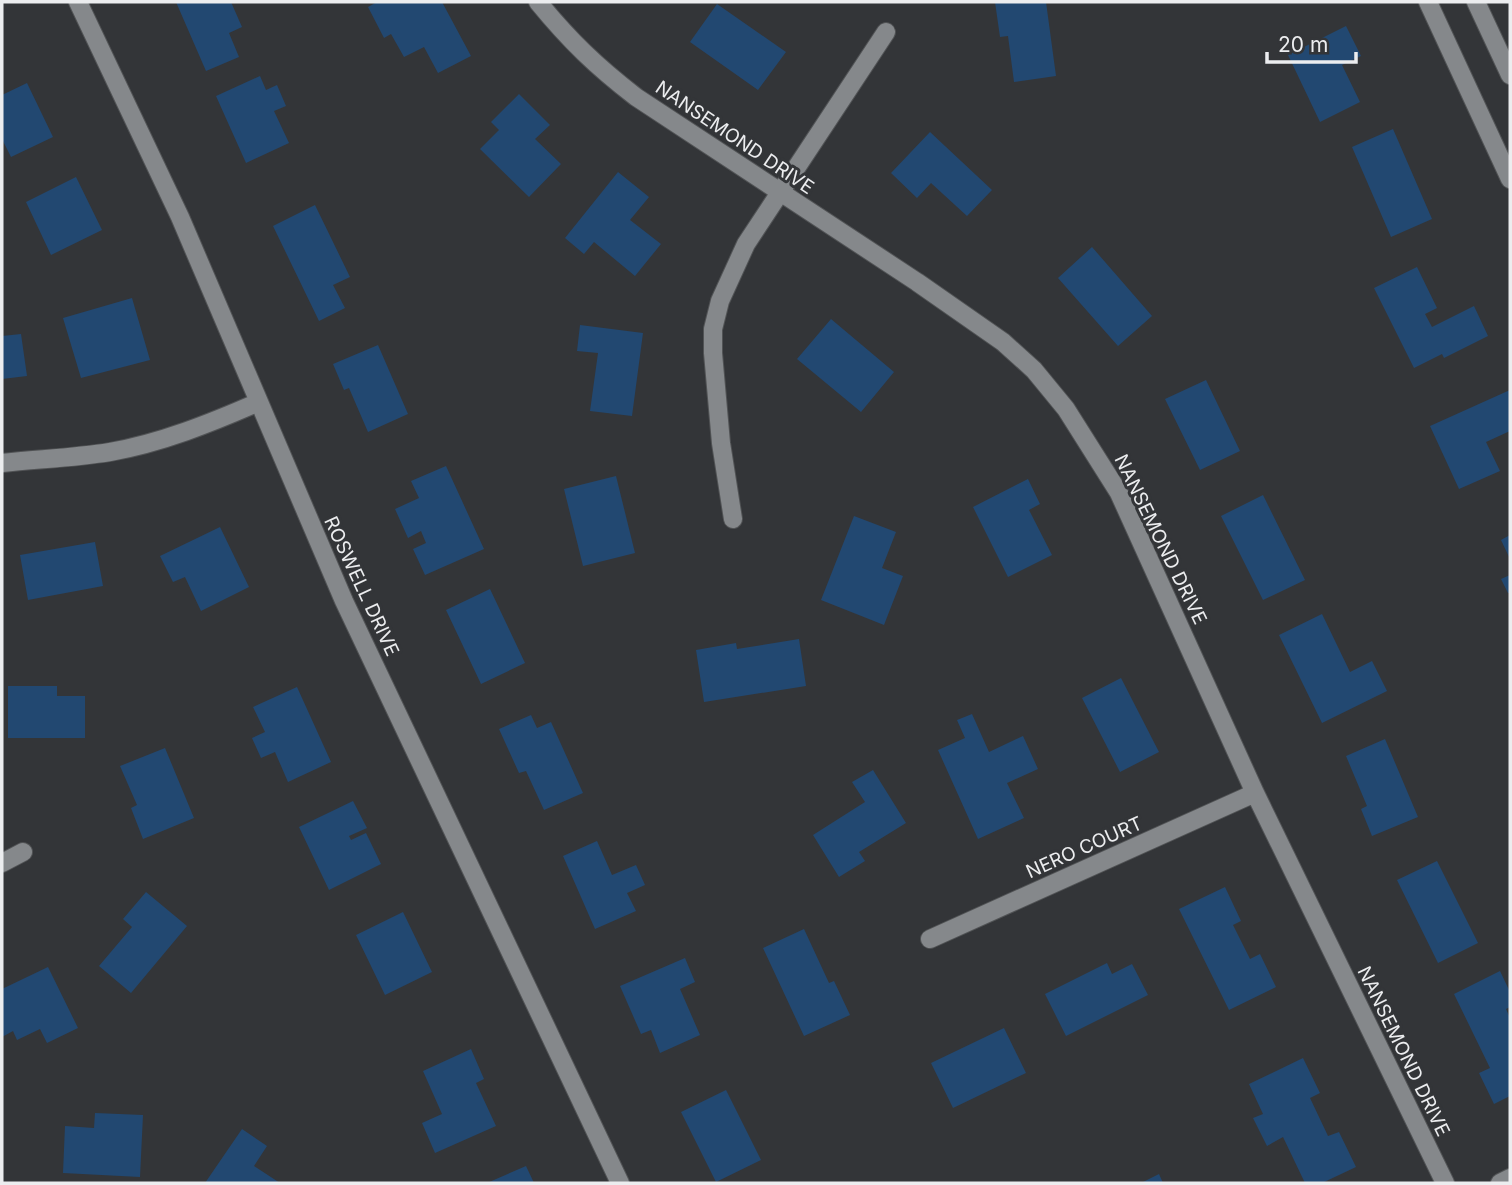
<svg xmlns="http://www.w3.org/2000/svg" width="1512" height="1185" viewBox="0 0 1512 1185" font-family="Inter,sans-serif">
<rect width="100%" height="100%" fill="#333538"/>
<path fill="#224871" d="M176 2H231L242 27 229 33 239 57 206 71Z
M377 2H442L471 56 438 73 424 47 404 57 391 34 384 38 368 7Z
M995 2H1046L1056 76 1014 82 1008 36 1000 37Z
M717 4 786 52 758 90 690 42Z
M1346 26 1361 56 1342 65 1360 102 1320 122 1288 55Z
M260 76 266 90 277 85 286 106 274 111 289 143 246 163 216 96Z
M27 83 53 137 11 157 2 139V95Z
M519 94 550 125 535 139 561 164 529 197 480 149 499 130 491 122Z
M1393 129 1432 219 1391 237 1352 147Z
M930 132 992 190 967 216 931 183 917 198 891 173Z
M618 172 649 197 630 220 661 244 635 276 594 242 584 254 565 238Z
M76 177 102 230 51 255 26 202Z
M315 205 350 277 333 285 345 308 319 321 273 226Z
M1092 247 1152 316 1118 346 1058 278Z
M1417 267 1437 308 1425 314 1432 327 1474 306 1488 336 1444 358 1442 354 1414 368 1374 288Z
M132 298 150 360 81 378 63 318Z
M831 319 894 372 861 412 797 359Z
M580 325 643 333 632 416 590 411 598 353 577 351Z
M21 334 27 376 2 379V336Z
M378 345 408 414 368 432 349 388 344 390 333 364Z
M1206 380 1240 451 1200 470 1165 399Z
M1510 390V431L1486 442 1500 471 1459 489 1430 426Z
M446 466 484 549 425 575 413 549 426 543 421 531 408 538 395 509 419 498 411 481Z
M616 476 635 553 583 566 564 489Z
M1028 479 1040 504 1029 510 1052 555 1008 577 973 507Z
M1263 495 1305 580 1263 600 1221 516Z
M854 516 896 532 882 568 903 576 884 625 821 600Z
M220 527 249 587 201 611 185 577 173 582 160 556Z
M1510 535V559L1501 540Z
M95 542 103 586 28 600 20 555Z
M1510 575V593H1508L1501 579Z
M490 589 525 663 481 684 446 610Z
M1322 614 1350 672 1372 661 1387 691 1322 723 1279 635Z
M799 639 806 686 704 702 696 650 736 643 737 649Z
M1121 678 1159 752 1120 772 1082 698Z
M8 686H57V696H85V738H8Z
M297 687 331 762 288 782 275 752 261 758 252 738 265 732 253 707Z
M972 714 989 752 1023 736 1038 769 1007 783 1024 818 978 839 938 750 965 738 957 720Z
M531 715 537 728 551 722 583 793 544 810 526 771 519 773 499 729Z
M1385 739 1418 817 1372 836 1361 809 1367 806 1346 756Z
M165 748 194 818 143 839 131 808 137 805 120 766Z
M873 770 906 823 859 852 865 861 839 877 813 835 865 802 852 782Z
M353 801 367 828 349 836 351 840 366 833 381 864 329 890 299 827Z
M597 841 612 875 636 865 645 885 627 893 636 911 595 929 563 856Z
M1437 861 1478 943 1438 963 1397 880Z
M1225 887 1241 921 1233 925 1250 959 1260 954 1276 987 1229 1010 1179 909Z
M146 892 187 926 131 993 99 966 132 927 123 919Z
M403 912 432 972 385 995 356 935Z
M804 929 829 983 834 981 850 1015 804 1036 763 948Z
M685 958 695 982 680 989 700 1035 660 1053 651 1030 641 1034 620 986Z
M1107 963 1112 974 1132 964 1148 995 1066 1036 1045 994Z
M48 967 78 1028 47 1043 40 1029 17 1040 13 1031 2 1037V989Z
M1500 971 1510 992V1007L1506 1009 1510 1018V1096L1494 1104 1479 1073 1490 1068 1454 994Z
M1004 1028 1026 1073 953 1108 931 1063Z
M471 1049 484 1079 476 1083 496 1126 435 1153 422 1123 442 1114 423 1071Z
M1303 1058 1320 1093 1310 1098 1328 1136 1339 1132 1356 1167 1322 1183H1305L1283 1137 1267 1146 1253 1118 1263 1114 1249 1084Z
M726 1090 761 1160 716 1182 681 1112Z
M95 1113 143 1115 140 1177 63 1173 65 1126 94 1128Z
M242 1129 267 1146 254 1166 280 1183H205Z
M526 1166 534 1183H487Z
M1159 1174 1163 1183H1141Z"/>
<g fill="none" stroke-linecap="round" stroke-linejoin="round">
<defs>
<path id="street" d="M78 2 180 217 344 601 620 1183
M538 2C570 41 596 66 636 97L917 282 1003 342 1034 370 1066 409 1119 493 1255 793 1445 1183
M2 463C37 459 74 458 110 452 161 443 211 423 259 402
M733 519 721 443 713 353V329L720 301 746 244 886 32
M2 863 23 852
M930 939 1255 793
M1500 1183 1510 1178"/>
<path id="secondary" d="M1428 2 1510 179
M1476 2 1510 75"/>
</defs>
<use href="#street" stroke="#515355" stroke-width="20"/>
<use href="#secondary" stroke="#515355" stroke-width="20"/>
<use href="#street" stroke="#85888b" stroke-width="18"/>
<use href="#secondary" stroke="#85888b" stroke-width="18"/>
</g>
<g text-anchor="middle" stroke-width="6" stroke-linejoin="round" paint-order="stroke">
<g font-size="19" fill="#ecedef" stroke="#333538">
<text transform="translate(735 137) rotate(34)" y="7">NANSEMOND DRIVE</text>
<text transform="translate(1161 539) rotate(64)" y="7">NANSEMOND DRIVE</text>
<text transform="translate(362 586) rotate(65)" y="7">ROSWELL DRIVE</text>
<text transform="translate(1084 847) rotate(-24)" y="7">NERO COURT</text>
<text transform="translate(1404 1051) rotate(64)" y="7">NANSEMOND DRIVE</text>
</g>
</g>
<rect width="1512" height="1185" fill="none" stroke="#ecedef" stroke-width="7"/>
<path d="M1267 52v10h89v-10" fill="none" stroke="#ecedef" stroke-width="3.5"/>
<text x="1278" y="52" font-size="21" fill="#ecedef" stroke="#333538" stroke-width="5" paint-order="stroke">20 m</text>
</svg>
